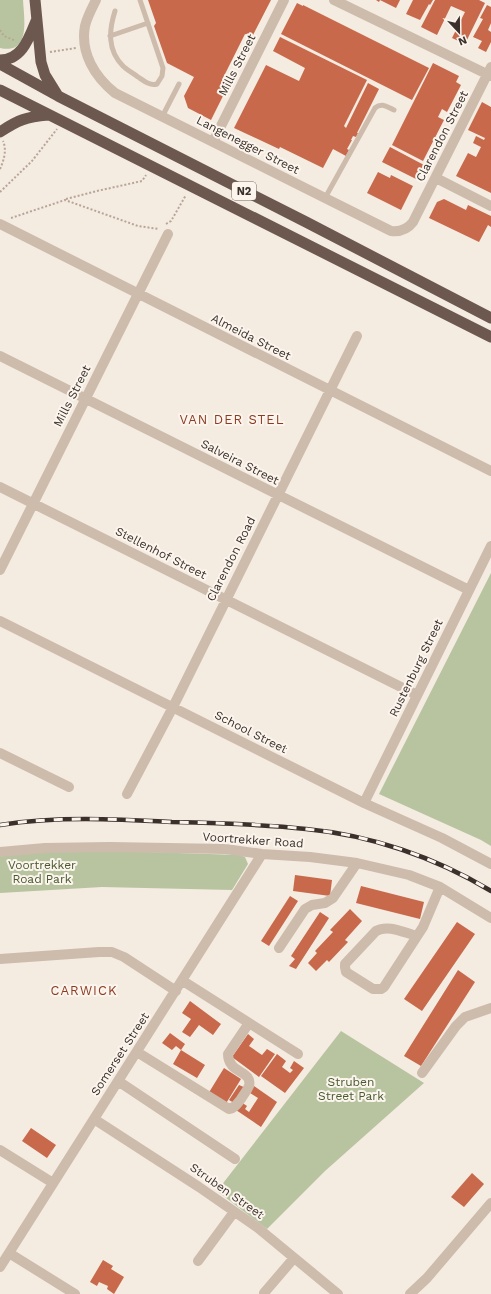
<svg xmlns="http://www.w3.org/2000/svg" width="491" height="1294" viewBox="0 0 491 1294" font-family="'Work Sans',sans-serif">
<rect width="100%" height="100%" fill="#f4ebe1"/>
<path fill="#b8c4a0" d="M0 0H23C24 18 31 55 0 48Z
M491 573V846L481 840 379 794Z
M115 851 240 855 245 857 248 864 232 890 102 887 0 893V856L44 852Z
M341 1031 424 1083 325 1171 267 1229 217 1191Z"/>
<path fill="#c8694b" d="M148 0H271L252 37 245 34 222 80 229 84 211 120 188 108 184 96 194 77 167 63 154 26 156 23Z
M376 0H400L396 8 380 0 379 2Z
M413 0H433L430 5 429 4 420 20 406 14Z
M435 0H479L485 3 465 44 452 38 465 12 451 6 437 35 421 27Z
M297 3 303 6V5L429 68 412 100 281 34Z
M487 5 491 7V23L488 30 491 32V42L486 52 478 48 482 41 473 37 483 19 480 18Z
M280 37 367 80 344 126 346 128 368 83 379 89 357 133H358L356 137 353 136 351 140H352L347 149 349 150 346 156 333 149 323 168 280 147 279 149 234 128 266 65 299 81 305 68 273 51Z
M433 63 459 76 456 82 461 85 447 112 442 109 438 117 444 120 423 161 392 145Z
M482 102 491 107V193L456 176 468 153 476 157 481 147 473 143 476 136 484 140 485 138 468 130Z
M390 147 424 165 416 179 382 162Z
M378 172 390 178 391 175 413 186 401 210 367 193Z
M444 199 466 210 468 205 491 216V227L488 225 479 242 429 218 437 202Z
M295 875 332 880 330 896 293 891Z
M361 886 424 902 420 919 356 903Z
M290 896 298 901 269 946 261 941Z
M350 909 362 921 345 940 348 942 329 962 327 960 316 971 308 963 317 953 315 951 333 932 330 930Z
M320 912 329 918 296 969 289 966 295 959 291 956Z
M457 922 475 934 422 1011 404 999Z
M458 970 475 982 421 1066 404 1056Z
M190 1001 221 1024 213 1035 199 1025 190 1037 182 1032 191 1019 182 1013Z
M170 1033 185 1044 181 1050 176 1046 172 1050 162 1043Z
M248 1034 254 1039 249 1046 262 1055 267 1049 275 1054 259 1077 232 1057Z
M181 1050 205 1065 197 1078 173 1064Z
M277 1054 286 1061 282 1067 290 1073 293 1070 290 1068 294 1061 304 1068 285 1093 261 1076Z
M224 1068 241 1079 225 1105 208 1094Z
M239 1085 246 1088 236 1104 229 1100Z
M254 1086 277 1102 261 1127 236 1110 241 1102 247 1106 245 1109 249 1112 258 1098 250 1093Z
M31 1128 56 1145 47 1158 22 1141Z
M472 1173 484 1184 464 1207 451 1197Z
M103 1260 113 1266 111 1269 124 1277 114 1294 107 1289 108 1286 99 1282 97 1286 90 1282Z"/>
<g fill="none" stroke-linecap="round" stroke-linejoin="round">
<path stroke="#b9a596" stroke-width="2" stroke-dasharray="2 2" stroke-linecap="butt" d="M0 30 4 36 16 41
M50 52 76 48
M0 169C4 160 7 150 3 141
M0 192 32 161 57 129
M66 199 97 191 142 181 146 175
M11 218 65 200 138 226 159 229
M166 224 171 221 186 195"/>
<path stroke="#cdbbac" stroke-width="5" d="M115 11C109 30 107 50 123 66 127 70 133 73 138 77 144 81 150 86 157 84L162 76 163 68 140 0
M110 36 148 23
M162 117 179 84
M325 198 375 108C382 102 387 107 394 110"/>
<path stroke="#cdbbac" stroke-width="10" d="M96 0C92 8 87 17 85 26 80 53 95 77 115 93L391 231C400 232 407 230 413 222L491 67
M334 0 491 76
M213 142 284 0
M436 178 491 206
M0 224 491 471
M0 356 469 590
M0 487 417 695
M0 570 168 234
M0 621 364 803 442 838 491 864
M0 753 69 787
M127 794 173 707 357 336
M364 803 491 546
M0 852 45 848 110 847 225 849 262 854 310 857 357 863 409 875 440 887 491 918
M417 936C404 933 389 924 376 931L345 964V967L346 972 373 989H381L384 987 423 927 440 887
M279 948 305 909 312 905 325 903 333 898 357 863
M0 959 99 952H112L124 957 176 991
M183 981 298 1054
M137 1052 229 1109C235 1108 237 1104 241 1099 243 1095 247 1091 249 1086 253 1070 228 1074 228 1054L249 1023
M422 1073 456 1026 465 1017 491 1008
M118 1081 235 1159
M94 1119 199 1187 258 1228 338 1294
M0 1150 53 1183
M9 1253 75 1294
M198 1261 234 1212
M0 1267 262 854
M264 1293 294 1258
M410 1294 427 1278 491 1203"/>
<path stroke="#6c584f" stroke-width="11" d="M35 0 41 62 45 75 58 96
M0 60C22 60 29 38 36 21
M0 64 58 96 306 222 491 318
M0 90 491 337
M0 132C18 120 26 117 48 115"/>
<defs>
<path id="rail" d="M0 825C57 816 115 819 172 822 217 823 262 824 306 829 370 835 435 857 491 891"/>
</defs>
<use href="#rail" stroke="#3b302b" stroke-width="4.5"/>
<use href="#rail" stroke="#fbf5ee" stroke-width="3" stroke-dasharray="9" stroke-linecap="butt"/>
</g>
<g text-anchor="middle" stroke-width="4" stroke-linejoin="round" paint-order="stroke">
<rect fill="#fbf5ee" stroke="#756b66" stroke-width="1" x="232" y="182" width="24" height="18" rx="3"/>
<g font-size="11" font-weight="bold" fill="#3b302b">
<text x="244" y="195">N2</text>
</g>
<g font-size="12" fill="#3b302b" stroke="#fbf5ee">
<text transform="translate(237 65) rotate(-63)" y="4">Mills Street</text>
<text transform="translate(442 136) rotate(-63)" y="4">Clarendon Street</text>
<text transform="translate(248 145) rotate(27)" y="4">Langenegger Street</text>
<text transform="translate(251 337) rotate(27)" y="4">Almeida Street</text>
<text transform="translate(72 396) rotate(-63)" y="4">Mills Street</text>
<text transform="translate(240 462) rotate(27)" y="4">Salveira Street</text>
<text transform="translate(161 553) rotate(27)" y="4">Stellenhof Street</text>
<text transform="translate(231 559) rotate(-63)" y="4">Clarendon Road</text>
<text transform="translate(416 668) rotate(-64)" y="4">Rustenburg Street</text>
<text transform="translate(251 732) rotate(27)" y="4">School Street</text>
<text transform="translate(253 840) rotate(4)" y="4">Voortrekker Road</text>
<text transform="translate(120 1054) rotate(-57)" y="4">Somerset Street</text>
<text transform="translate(227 1191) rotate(35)" y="4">Struben Street</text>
</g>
<g font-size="12" fill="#4a5a2e" stroke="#fbf5ee">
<text x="42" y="869">Voortrekker<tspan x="42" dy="14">Road Park</tspan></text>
<text x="351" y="1086">Struben<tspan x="351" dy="14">Street Park</tspan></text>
</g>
<g font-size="13" letter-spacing="1" fill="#8c3b22" stroke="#fbf5ee">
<text x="232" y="424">VAN DER STEL</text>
<text x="84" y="995">CARWICK</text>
</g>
</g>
<g transform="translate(459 32) rotate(158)" stroke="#fbf5ee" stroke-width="3" paint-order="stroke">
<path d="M0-3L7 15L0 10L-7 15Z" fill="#3b302b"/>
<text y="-6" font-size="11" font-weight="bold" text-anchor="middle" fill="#3b302b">N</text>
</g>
</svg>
